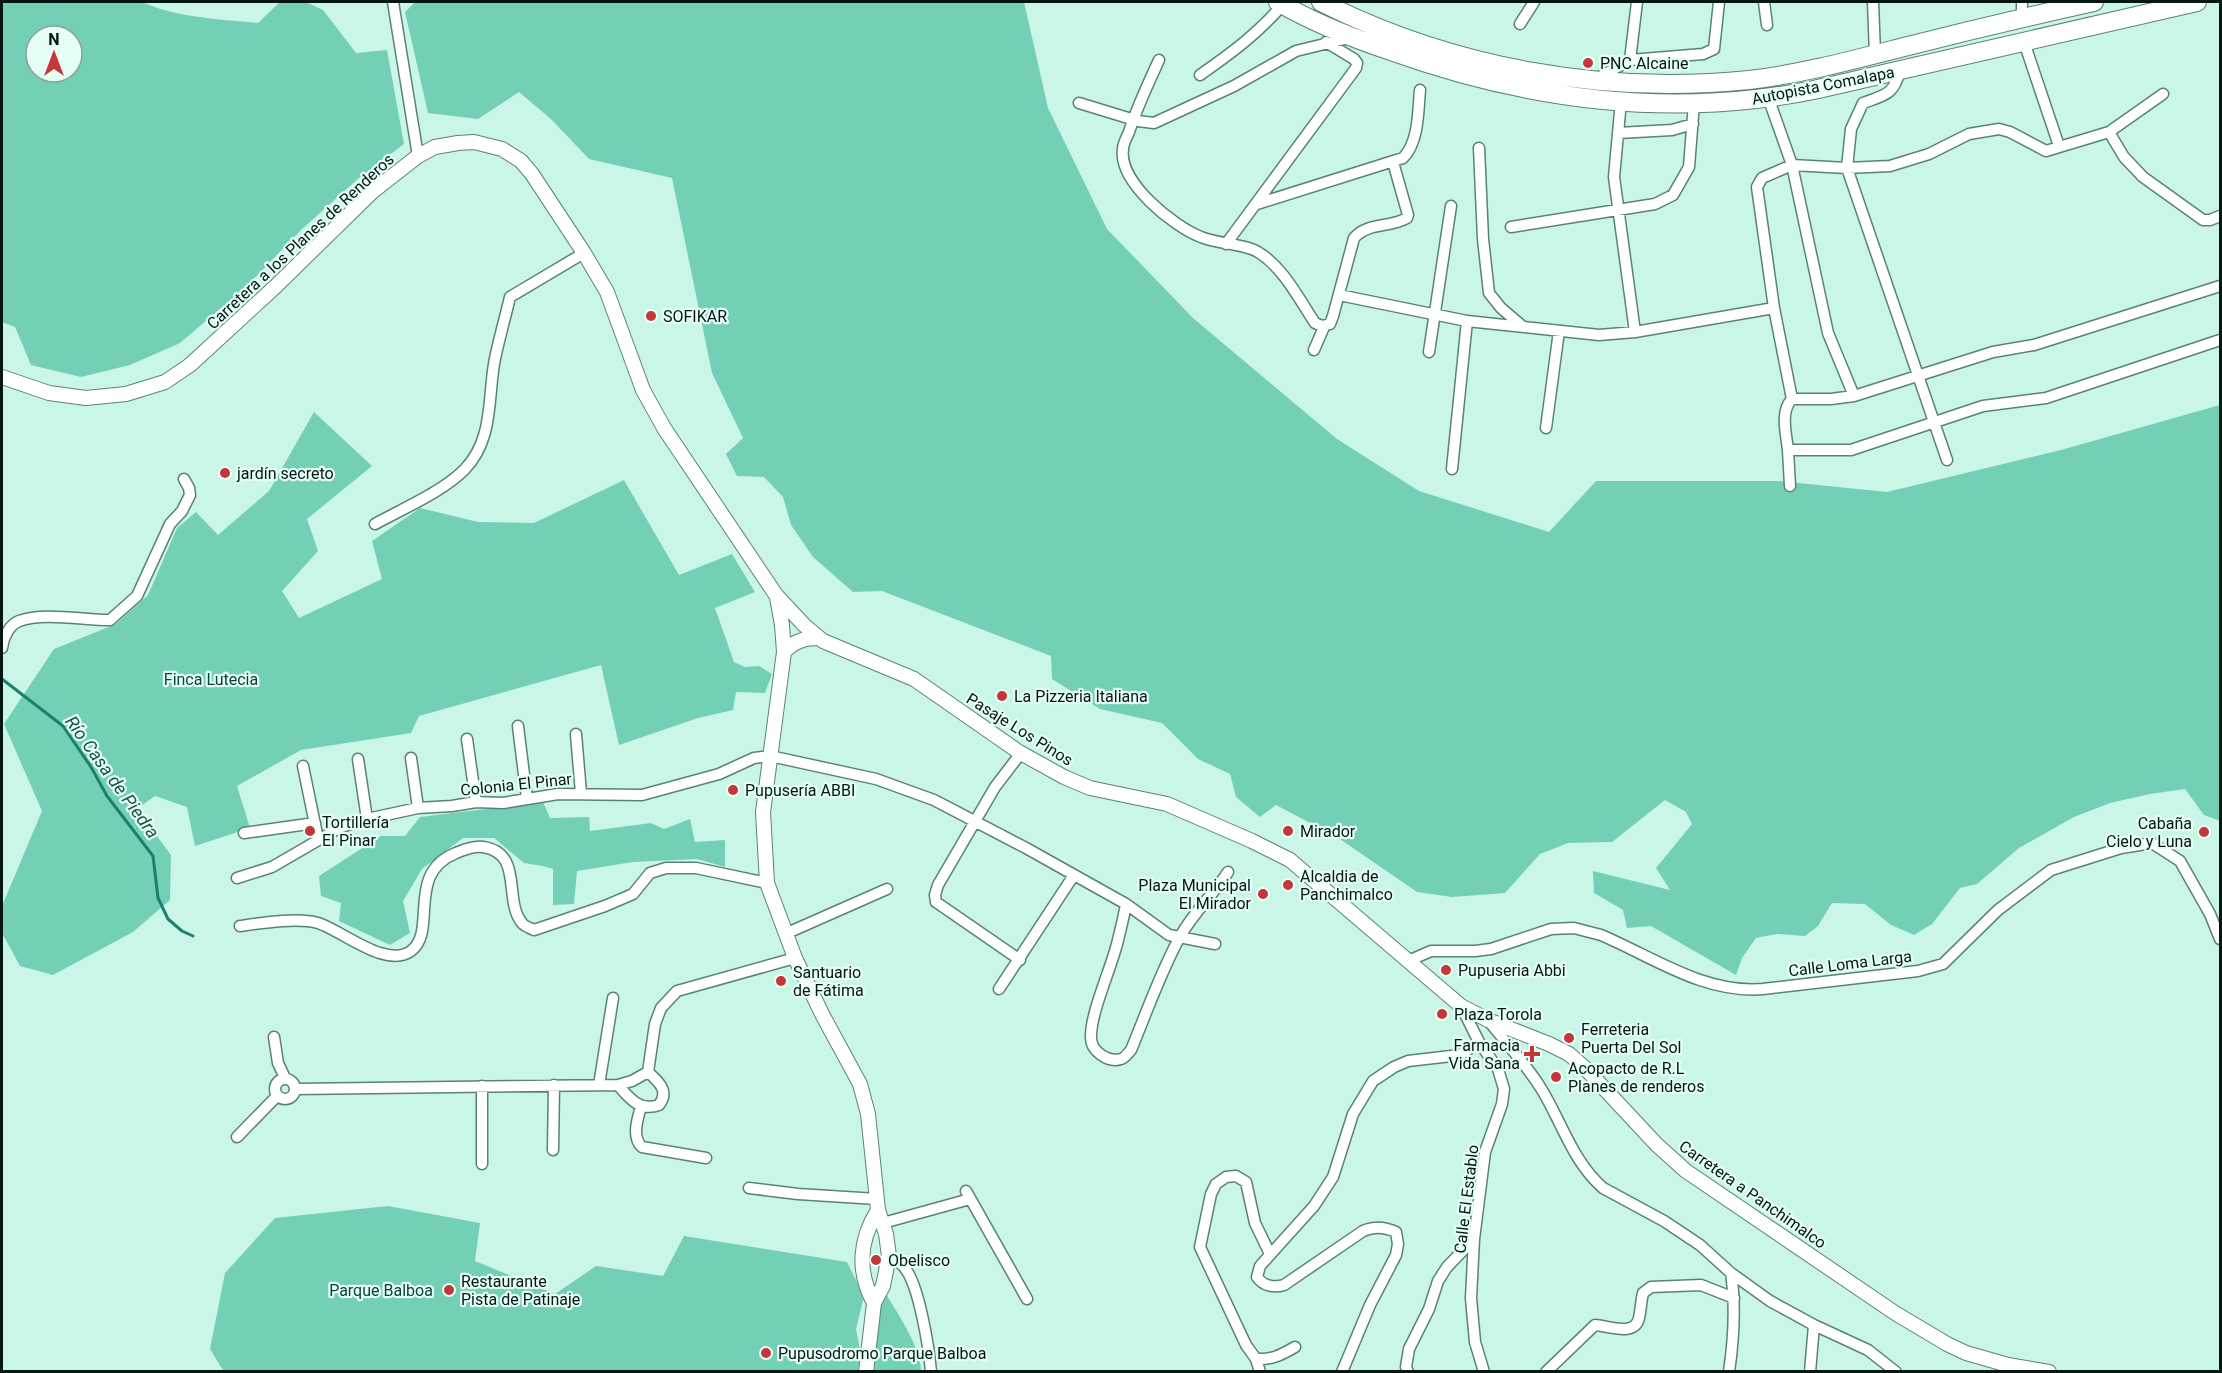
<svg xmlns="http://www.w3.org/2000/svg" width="2222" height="1373" viewBox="0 0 2222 1373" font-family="Roboto,sans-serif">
<rect width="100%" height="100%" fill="#caf6e8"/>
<path fill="#74cfb7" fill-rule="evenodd" d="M2 2H142C178 18 219 19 258 23L280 2H306L323 10 356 53 387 50 404 144 359 178 301 230 247 286 180 343 130 365 81 377 31 365 15 327 2 322ZM36 36H72V72H36Z
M415 2H1024L1048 108 1107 229 1193 318 1337 439 1419 491 1549 532 1596 481H1779L1887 492 2061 450 2220 405V821L2204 815 2185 789 2150 794 2110 803 2074 817 2019 848 1977 884 1960 888 1932 924 1914 935 1891 925 1865 904 1832 903 1818 926 1805 936 1777 934 1756 938 1742 958 1736 975 1651 926 1627 928 1623 910 1594 893 1593 871 1670 890 1656 868 1692 824 1686 812 1665 800 1612 842 1568 843 1540 854 1505 893 1452 897 1417 892 1337 837 1276 805 1260 817 1236 797 1230 774 1198 759 1162 723 1100 709 1052 679 1051 656 882 591 853 592 813 557 791 525 783 497 764 477 737 476 726 454 743 438 712 373 672 178 589 159 552 120 519 92 478 119 428 113 405 12Z
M314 412 372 466 307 519 318 551 282 591 299 618 382 579 372 541 420 508 478 522 534 523 624 480 679 575 732 554 755 592 715 608 734 662 745 667 759 666 772 674 765 693 736 692 733 710 698 718 619 745 601 665 419 716 411 733 301 750 237 786 250 828 195 846 187 807 155 796 137 809 171 855 170 900 133 932 53 975 20 966 2 933V906L42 811 4 724 54 649 116 624 148 595 177 528 196 512 218 535 269 491Z
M543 802 550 818 589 817 590 831 651 823 664 829 690 819 695 842 725 840V867L697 859 633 862 577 871 574 904 553 905V869L543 866 524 863 494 838H463L422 869 403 901 410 933 390 945 339 921 341 903 321 896 319 876 381 836H405L420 817Z
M388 1206 480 1223 475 1261 555 1294 596 1266 663 1276 684 1236 847 1262 864 1296 856 1329 860 1350 858 1371 224 1372 210 1349 225 1273 275 1218Z
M886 1294C898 1314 921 1348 921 1371L874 1372 880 1307Z"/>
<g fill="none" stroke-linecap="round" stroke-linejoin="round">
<path stroke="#19816c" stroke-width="3" d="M2 679 63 726 91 767 107 796 153 856 158 898 168 919 182 931 193 936"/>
<defs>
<path id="street" d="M393 2 418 156
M1764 2 1767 25
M1873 2 1875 54
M2022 2V18
M1520 24 1534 2
M2024 42 2059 146
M1159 60C1148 84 1137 107 1129 132 1127 137 1123 143 1123 149 1118 182 1174 227 1201 237 1217 244 1246 244 1258 252 1283 267 1299 299 1315 323L1322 326 1330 324 1333 316 1354 238C1368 222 1390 228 1407 218L1408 215 1393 162
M1630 60 1703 54 1714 49 1719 2
M1900 70C1894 95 1885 95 1863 103L1851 129 1847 168 1947 460
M1200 75C1230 54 1259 33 1283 4
M1598 78 1630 60 1637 2
M1768 97 1792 165 1828 333 1854 396
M1621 101 1614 177 1635 332
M1079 103 1138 121 1154 123 1234 86 1296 51 1349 38
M2109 132 2124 157 2143 177 2203 220H2210L2220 216
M1618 133 1672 130 1693 124
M1479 148 1483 239 1489 293 1501 308 1522 326
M1257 204 1403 158C1419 142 1418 111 1420 90
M1511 227 1655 204 1673 195 1689 167 1694 103
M1226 244 1356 68 1357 63 1354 59 1326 42
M1339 295 1467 321 1599 335 1635 332 1774 308 1792 399C1780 411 1786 433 1788 450H1851L1983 406 2046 398 2220 340
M1774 308 1757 187 1762 178 1792 165 1847 168 1890 166 1929 154 1969 134 1999 129 2010 132 2046 151 2109 132 2163 94
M1314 350 1324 327
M1429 352 1451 206
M1792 399H1831L1854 396 1993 352 2034 345 2220 286
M1546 428 1559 331
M1788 450 1790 486
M1452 469 1467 321
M375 524C402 509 444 491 465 469 493 440 488 400 494 364 498 342 505 319 510 297L584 253
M2 648C3 638 9 625 19 621 43 612 83 620 110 620L137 596 170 524 182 511 190 495 189 488 184 479
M518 726 527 799
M576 734 581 793
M467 739 476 802
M411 758 418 808
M358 759 367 819
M303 766 318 839
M244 833 315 823
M237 878 272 867 341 827 367 819 418 808 452 806 476 802 503 803 558 794 642 795 719 774 754 758 770 756 876 779 934 800 1026 848 1126 904 1169 935 1215 944
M1126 904C1124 916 1121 928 1118 940 1112 967 1090 1013 1091 1038 1091 1051 1108 1063 1121 1059 1125 1058 1128 1053 1131 1050 1146 1014 1162 968 1181 935 1194 912 1213 895 1228 872
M240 926C261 923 298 917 318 923 343 931 386 969 411 951 438 931 405 873 456 853 465 849 473 846 483 847 524 853 503 900 522 923 524 926 530 928 534 930L605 906 633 894 650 873 666 868H696L767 883
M785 934 887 889
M1020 960 936 902 935 895 938 885 995 787 1021 753
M1408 961 1431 951H1475L1491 949 1551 929 1574 928 1601 935C1653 957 1704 994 1763 989L1918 971 1943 964 1998 910 2051 870 2121 848 2152 843 2180 861 2210 914 2220 939
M999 989 1074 875
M1461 1006 1479 1042 1498 1069 1504 1089 1502 1104 1485 1152 1474 1239 1471 1298 1475 1342 1484 1372
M1488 1020C1506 1043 1527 1065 1542 1090 1562 1123 1573 1162 1603 1188L1664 1221 1700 1245 1731 1273 1770 1301 1814 1325 1868 1350 1896 1372
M274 1037 278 1063 285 1078
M275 1089a10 10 0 1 1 20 0a10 10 0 1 1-20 0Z
M599 1085 613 998
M618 1085C629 1098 640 1112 659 1105 670 1091 658 1081 648 1072
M482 1086V1164
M295 1089 618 1085 632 1081 648 1072 655 1024 661 1008 677 991 795 958
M641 1106C638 1118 631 1137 642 1147L706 1158
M237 1137 277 1096
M553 1150 554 1085
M749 1188 798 1194 877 1199
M966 1191 1027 1299
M883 1223 970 1199
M1270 1254 1255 1223 1246 1182 1236 1176 1226 1177 1216 1184 1211 1194 1200 1247 1246 1345 1256 1359C1272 1360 1281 1355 1295 1347
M889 1256C894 1259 900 1262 904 1267 919 1284 929 1348 931 1372
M1256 1359 1260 1372
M1342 1372 1370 1305 1396 1255 1398 1244 1396 1232C1385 1227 1374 1226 1363 1231L1284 1285C1274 1288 1263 1286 1257 1277L1260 1266 1314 1206 1333 1177 1353 1114 1373 1081 1394 1067 1408 1061 1460 1055 1479 1042
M1408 1372 1406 1367 1409 1349 1429 1309 1438 1281 1447 1267 1474 1239
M1546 1372 1595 1325C1608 1326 1635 1337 1639 1318 1641 1309 1641 1301 1643 1293L1651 1287 1701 1285 1734 1298
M1729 1372C1734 1338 1736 1307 1731 1273
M1810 1372 1814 1325"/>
<path id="secondary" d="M2 377 49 393 86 398 126 394 165 382 190 365 276 286 372 192 418 156 435 147 458 143 474 142 502 149 521 161 532 174 584 253 607 292 643 390 664 428 776 595 804 625 823 641 914 679 1019 752 1064 777 1090 788 1167 804 1252 841 1290 860 1461 1006 1488 1020 1549 1044 1569 1054 1586 1069 1657 1145 1686 1171 1895 1313 1947 1344 1966 1353 2008 1365 2049 1372
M777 597 782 625 784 652 763 812 767 883 795 958 823 1016 860 1084 868 1114 878 1210 886 1234 889 1256 883 1286 874 1303 866 1372
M784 652C794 641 805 638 819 638
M874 1303C857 1272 859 1240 878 1210"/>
<path id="highway" d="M1278 2C1314 23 1352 38 1391 51 1508 93 1632 113 1756 99 1806 94 1856 80 1905 69 2003 47 2100 24 2197 2
M1321 2C1452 68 1603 95 1749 80 1801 74 1853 60 1904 47 1967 31 2030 16 2094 2"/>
</defs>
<use href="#street" stroke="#5a8277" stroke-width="13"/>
<use href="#secondary" stroke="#5a8277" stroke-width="16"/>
<use href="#highway" stroke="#5a8277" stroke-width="20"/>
<use href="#street" stroke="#fff" stroke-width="10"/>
<use href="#secondary" stroke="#fff" stroke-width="14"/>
<use href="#highway" stroke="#fff" stroke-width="18"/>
</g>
<g fill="#c53638" stroke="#e5fff6" stroke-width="2">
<circle cx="1588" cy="63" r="6"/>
<circle cx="651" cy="316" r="6"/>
<circle cx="225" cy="473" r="6"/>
<circle cx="1002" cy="696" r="6"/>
<circle cx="733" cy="790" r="6"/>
<circle cx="310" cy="831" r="6"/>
<circle cx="1288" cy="831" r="6"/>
<circle cx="2204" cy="832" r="6"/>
<circle cx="1288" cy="885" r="6"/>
<circle cx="1263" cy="894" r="6"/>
<circle cx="1446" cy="970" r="6"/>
<circle cx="781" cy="981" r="6"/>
<circle cx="1442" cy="1014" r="6"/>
<circle cx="1569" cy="1038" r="6"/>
<path d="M1529 1045h6v6h6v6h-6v6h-6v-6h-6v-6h6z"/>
<circle cx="1556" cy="1077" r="6"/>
<circle cx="876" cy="1260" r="6"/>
<circle cx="449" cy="1290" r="6"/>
<circle cx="766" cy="1353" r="6"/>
</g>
<g text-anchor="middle" stroke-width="4.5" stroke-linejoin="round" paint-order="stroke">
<g font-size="16" fill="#061612" stroke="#e5fff6" text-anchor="start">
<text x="1600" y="69">PNC Alcaine</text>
<text x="663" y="322">SOFIKAR</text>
<text x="237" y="479">jardín secreto</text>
<text x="1014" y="702">La Pizzeria Italiana</text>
<text x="745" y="796">Pupusería ABBI</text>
<text x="322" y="828">Tortillería<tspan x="322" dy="18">El Pinar</tspan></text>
<text x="2192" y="829" text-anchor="end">Cabaña<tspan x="2192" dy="18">Cielo y Luna</tspan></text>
<text x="1300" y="837">Mirador</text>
<text x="1300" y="882">Alcaldia de<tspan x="1300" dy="18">Panchimalco</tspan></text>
<text x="1251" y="891" text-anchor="end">Plaza Municipal<tspan x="1251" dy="18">El Mirador</tspan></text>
<text x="1458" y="976">Pupuseria Abbi</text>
<text x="793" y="978">Santuario<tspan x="793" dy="18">de Fátima</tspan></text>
<text x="1454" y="1020">Plaza Torola</text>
<text x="1581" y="1035">Ferreteria<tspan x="1581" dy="18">Puerta Del Sol</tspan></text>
<text x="1520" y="1051" text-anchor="end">Farmacia<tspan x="1520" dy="18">Vida Sana</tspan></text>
<text x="1568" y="1074">Acopacto de R.L<tspan x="1568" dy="18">Planes de renderos</tspan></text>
<text x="888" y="1266">Obelisco</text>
<text x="461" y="1287">Restaurante<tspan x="461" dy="18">Pista de Patinaje</tspan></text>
<text x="778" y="1359">Pupusodromo Parque Balboa</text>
</g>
<g font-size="16" fill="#061612" stroke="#e5fff6">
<text transform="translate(1823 85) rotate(-11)" y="6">Autopista Comalapa</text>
<text transform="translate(300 241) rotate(-43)" y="6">Carretera a los Planes de Renderos</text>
<text transform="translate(1020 729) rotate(32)" y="6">Pasaje Los Pinos</text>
<text transform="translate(516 784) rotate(-6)" y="6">Colonia El Pinar</text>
<text transform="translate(1850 963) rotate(-7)" y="6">Calle Loma Larga</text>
<text transform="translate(1753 1194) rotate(35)" y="6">Carretera a Panchimalco</text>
<text transform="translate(1466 1199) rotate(-83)" y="6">Calle El Establo</text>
</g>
<g font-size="16" fill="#084337" stroke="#e5fff6">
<text x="211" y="685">Finca Lutecia</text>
<text x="381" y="1296">Parque Balboa</text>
</g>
<g font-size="18" font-style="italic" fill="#1b5144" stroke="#e5fff6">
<text transform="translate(112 777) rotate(54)" y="6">Río Casa de Piedra</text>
</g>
</g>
<rect width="2222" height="1373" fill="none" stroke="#061612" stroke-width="6"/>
<g transform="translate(54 54)"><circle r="28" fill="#e5fff6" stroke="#8ca29b" stroke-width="1.5"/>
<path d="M0-4.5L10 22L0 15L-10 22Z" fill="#c53638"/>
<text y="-9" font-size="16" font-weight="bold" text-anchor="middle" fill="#061612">N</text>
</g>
</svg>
